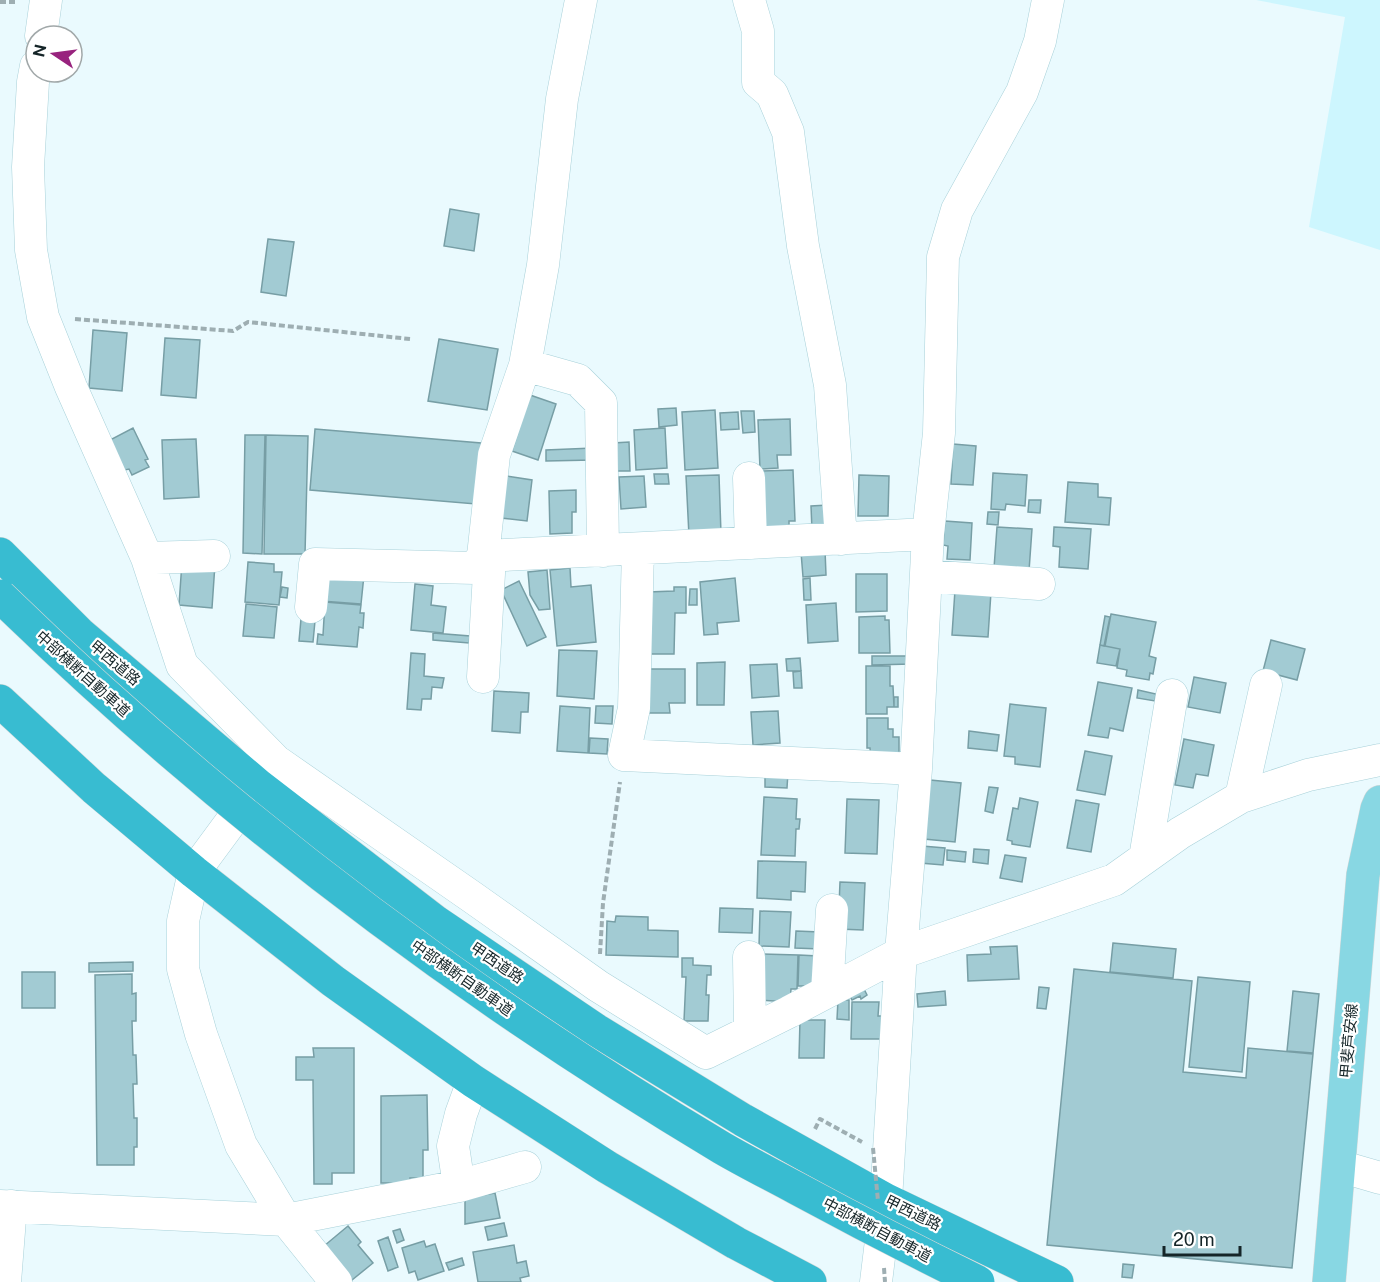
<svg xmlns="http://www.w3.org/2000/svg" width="1380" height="1282" viewBox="0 0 1380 1282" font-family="'Public Sans','Noto Sans JP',sans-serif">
<rect width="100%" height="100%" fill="#eafafe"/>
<path fill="#cdf6fe" d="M1256 0H1380V250L1309 227 1345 17Z"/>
<path fill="#a2cbd3" stroke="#779ea5" stroke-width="1.5" d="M450 209 479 214 474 251 444 246Z
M268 239 294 242 286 296 261 292Z
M93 330 127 333 122 391 89 388Z
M165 338 200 340 196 398 161 395Z
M439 339 498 349 487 410 428 401Z
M530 395 556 404 538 460 512 451Z
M676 408 677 425 659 427 658 409Z
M715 410 718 468 685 470 682 412Z
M741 411H754L755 432 743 433Z
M738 412 739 429 721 430 720 413Z
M790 419 791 455H777L778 468 760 469 758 420Z
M133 428 148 459 145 460 149 467 132 475 129 469 125 470 110 440Z
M665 428 667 468 636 470 634 430Z
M315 429 481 443 476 504 310 490Z
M245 435H265L262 554 243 553Z
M266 435 308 436 305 554H264Z
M196 439 199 497 164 499 162 440Z
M629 442 630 471H614L613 443Z
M953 444 976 446 973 485 951 484Z
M593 448V460L546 461V450Z
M793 470 795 521H789V530L764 532 760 471Z
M993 473 1027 475 1025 506 1006 504 1005 510 991 509Z
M654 474H668L669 484H655Z
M719 475 721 534 689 536 686 476Z
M859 475 889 476 888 516H858Z
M507 476 532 480 527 521 501 518Z
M644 476 646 507 621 509 619 477Z
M1068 482 1098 484V497L1111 498 1109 525 1065 522Z
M576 490V512H572V533L550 534 549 491Z
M1029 500H1041L1040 513 1028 512Z
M828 505 829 529 812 530 811 506Z
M988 512H999L998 525 987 524Z
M945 521 972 523 970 560 947 559 948 546 943 545Z
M997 527 1032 529 1029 571 994 568Z
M1054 527 1091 529 1088 569 1059 567 1060 547 1053 546Z
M825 550 826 575 803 577 801 552Z
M182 562 215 564 212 608 179 605Z
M248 562 274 564V572H282L279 605 245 602Z
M570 568 571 587 591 585 596 642 557 646 550 570Z
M547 570 550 609 539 610 530 595 528 572Z
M324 572 364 575 361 604 321 601Z
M856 574H887V611L856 612Z
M735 578 739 621 717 623 718 634 704 635 700 582Z
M810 578 811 600H804L803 579Z
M519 581 546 637 527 646 501 590Z
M415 584 433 586 431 605 446 607 443 633 411 630Z
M282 587 288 588 287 598 280 597Z
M674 587H686V613H675L674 654H648V592L674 591Z
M690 589H697V605H689Z
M955 590 991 592 988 637 952 635Z
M325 602 361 605 360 613H364L363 628 359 627 357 647 317 644 318 634 323 635Z
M836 603 838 641 808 643 806 605Z
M246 604 277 607 274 638 243 636Z
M1111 614 1156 622 1149 656 1156 658 1153 674 1150 673 1149 680 1126 676 1127 670 1117 668 1120 649 1105 646Z
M885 616V620H889L890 653H859V617Z
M1105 616 1110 617 1104 646 1100 645Z
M301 619 315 621 313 642 299 641Z
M433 633 470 636 469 643 433 640Z
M1271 640 1305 649 1297 680 1263 671Z
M1100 645 1120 649 1116 666 1097 663Z
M559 650 597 651 594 699 557 696Z
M411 653 425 654 424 676 444 678 442 688 432 687 431 699H422L421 710 407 709Z
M872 656H911V664L872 665Z
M800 658 801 671H787L786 659Z
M725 662 724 705H697V663Z
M777 664 779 696 752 698 750 665Z
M866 666H890V686H893L894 707H887V714H866Z
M645 669H685V703H669L670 713H645Z
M801 671 802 688H794L793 672Z
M1194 677 1226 683 1220 713 1188 707Z
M1098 682 1132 688 1123 731 1110 728 1108 738 1088 735Z
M1138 690 1156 694 1155 701 1137 698Z
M494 691 529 693 528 712H521L520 733 492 731Z
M894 697H898V707H894Z
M1010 704 1046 708 1040 767 1015 764V757L1004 756Z
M560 706 590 708 588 753 557 751Z
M596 706H613L612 724 595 723Z
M778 711 780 743 753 745 751 712Z
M867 718H888V729H893V737H899V759L871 760 870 748H867Z
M969 731 999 735 997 751 968 748Z
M590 738 608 739 607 754 589 753Z
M1184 739 1214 745 1208 776 1196 774 1193 788 1175 785Z
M1085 751 1112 756 1105 795 1077 790Z
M765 771 788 772 787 788 765 787Z
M930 780 961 783 955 842 924 839Z
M989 787 998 788 993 813 985 811Z
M764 797 797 799 796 819H800L799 829H796L795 856 761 855Z
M1020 798 1038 802 1030 847 1012 844V841L1007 840 1013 808 1018 809Z
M847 799 879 800 877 854 845 853Z
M1076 800 1099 804 1091 852 1067 848Z
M922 846 945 848 943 865 920 863Z
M974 849 989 850 988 864 973 862Z
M947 850 966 852 965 862 947 860Z
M1005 855 1026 858 1022 882 1000 878Z
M758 861 806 862 805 892 791 891V900L757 898Z
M840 882 865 883 863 930 838 929Z
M720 908 753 909 752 933 719 932Z
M760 911 791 912 789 947 759 946Z
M616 916 648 917V930L678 931V957L606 955 607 921 615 922Z
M796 931 820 932V949L795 948Z
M1113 943 1176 949 1173 978 1110 972Z
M1017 946 1019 979 968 981 967 955 991 954 990 947Z
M758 954 798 955 797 989H791L790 1002 757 1000Z
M799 955 818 956 817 986H798Z
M682 958H693V965L711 966V975H707L706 995H709L708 1021H684L686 977H682Z
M133 962V971L89 972V963Z
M1074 969 1192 981 1183 1072 1246 1078 1248 1048 1313 1054 1292 1268 1047 1245Z
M22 972H55V1008H22Z
M132 974V994L136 993V1021H132L133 1055H136L137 1084H133L134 1118H137V1147H134V1165H97L95 975Z
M1198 977 1250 982 1242 1072 1189 1067Z
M863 987 867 995 861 999 860 996 852 1000 849 994Z
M1039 987 1049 988 1046 1009 1037 1008Z
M945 991 946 1005 918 1007 917 994Z
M1293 991 1319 994 1313 1053 1287 1051Z
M838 1000H849V1020L837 1019Z
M852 1002H879L878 1016H883L882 1039H851Z
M800 1020H825L824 1058H799Z
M313 1048H354V1173H332V1184H314L313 1080H296V1057H314Z
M427 1095 428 1150H423V1178H410V1183H381V1096Z
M495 1193 500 1218 465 1224V1198Z
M504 1223 507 1236 488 1240 485 1227Z
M348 1226 361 1242 358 1245 373 1263 352 1280 324 1246Z
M400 1229 404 1240 397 1243 393 1231Z
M388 1237 398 1267 388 1271 378 1241Z
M424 1241 426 1247 435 1244 444 1271 418 1280 415 1271 409 1273 402 1248Z
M514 1245 517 1263 526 1261 529 1276 520 1278 521 1282H478L473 1252Z
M462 1258 464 1265 449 1270 446 1263Z
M1123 1264 1134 1265 1132 1278 1122 1277Z"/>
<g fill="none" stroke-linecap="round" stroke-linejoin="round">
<defs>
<path id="minor" d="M749 0 758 31V82L772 94 788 132 803 246 830 385 841 539
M41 36 46 0
M36 66 33 82 28 167 31 250 43 317 71 387 147 558 182 665 276 761 472 897 598 986 706 1053 789 1012 901 953 1114 880 1180 833 1241 797 1308 775 1380 760
M525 365 578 380 601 403 603 551
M749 478 751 543
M638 549 634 708 624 755 916 769
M483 556 928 534
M147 558 214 556
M926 576 1039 584
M311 607 315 564 475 568 483 556 494 455 525 365 543 265 562 99 581 0
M483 677 490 556
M256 788 194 872 183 921V969L201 1034 241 1145 286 1220 336 1282
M1241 797 1266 685
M1145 858 1172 695
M749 957 750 1031
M827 992 832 910
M1339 1166 1380 1178
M459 1186 453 1146 461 1114 473 1081
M0 1206 286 1220 459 1186 525 1167
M5 1282 11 1206
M876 1282 886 1200 901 953 916 769 928 534 939 433 943 257 957 210 1022 92 1040 41 1048 0"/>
<path id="major" d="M1329 1282 1363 875 1377 809 1380 802"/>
<path id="highway" d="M0 554 79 633 258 785 436 922 596 1030 743 1120 886 1200 1057 1282
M0 701 94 788 194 872 333 981 473 1081 607 1167 736 1243 810 1282"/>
</defs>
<use href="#minor" stroke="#a8d1d9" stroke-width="33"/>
<use href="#major" stroke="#d5d8d8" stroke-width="34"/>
<use href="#highway" stroke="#d5d8d8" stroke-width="34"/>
<path stroke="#9eaeb2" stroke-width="4" stroke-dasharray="6 3" stroke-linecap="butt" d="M0 2H17
M75 319 233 331 248 322 410 339
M600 954 603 903 620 782
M815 1129 820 1119 862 1142"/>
<use href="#minor" stroke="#fff" stroke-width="32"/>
<use href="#major" stroke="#88d7e3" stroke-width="33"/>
<use href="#highway" stroke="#38bcd1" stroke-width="33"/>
<defs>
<path id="highway-bridge" d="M0 596C218 808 461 992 722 1148 746 1162 772 1175 796 1188 857 1221 917 1252 978 1282"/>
</defs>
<use href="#highway-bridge" stroke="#d5d8d8" stroke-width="34" stroke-linecap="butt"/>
<path stroke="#9eaeb2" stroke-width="4" stroke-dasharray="6 3" stroke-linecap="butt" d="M873 1148 878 1201
M884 1268 885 1282"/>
<use href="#highway-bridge" stroke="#38bcd1" stroke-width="33"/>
</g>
<g text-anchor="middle" stroke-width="4.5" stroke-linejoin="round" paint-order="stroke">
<g font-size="15" fill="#152528" stroke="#fff">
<text transform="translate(115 663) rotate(40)" y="5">甲西道路</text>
<text transform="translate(83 674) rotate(42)" y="5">中部横断自動車道</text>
<text transform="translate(497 963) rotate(34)" y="5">甲西道路</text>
<text transform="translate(462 978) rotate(35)" y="5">中部横断自動車道</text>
<text transform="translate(1349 1041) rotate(-85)" y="5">甲斐芦安線</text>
<text transform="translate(913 1213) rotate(26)" y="5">甲西道路</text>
<text transform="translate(877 1230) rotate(28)" y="5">中部横断自動車道</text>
</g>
</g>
<g transform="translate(54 54) rotate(283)"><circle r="28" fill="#ffffff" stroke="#a1a8a9" stroke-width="1.5"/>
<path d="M0-4.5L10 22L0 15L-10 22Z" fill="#98237e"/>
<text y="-9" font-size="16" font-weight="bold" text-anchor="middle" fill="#152528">N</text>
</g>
<path d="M1164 1246v9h76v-9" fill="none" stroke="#152528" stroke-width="3"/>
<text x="1173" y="1246" font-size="18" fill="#152528" stroke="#ffffff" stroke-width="4.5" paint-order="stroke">20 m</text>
</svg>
